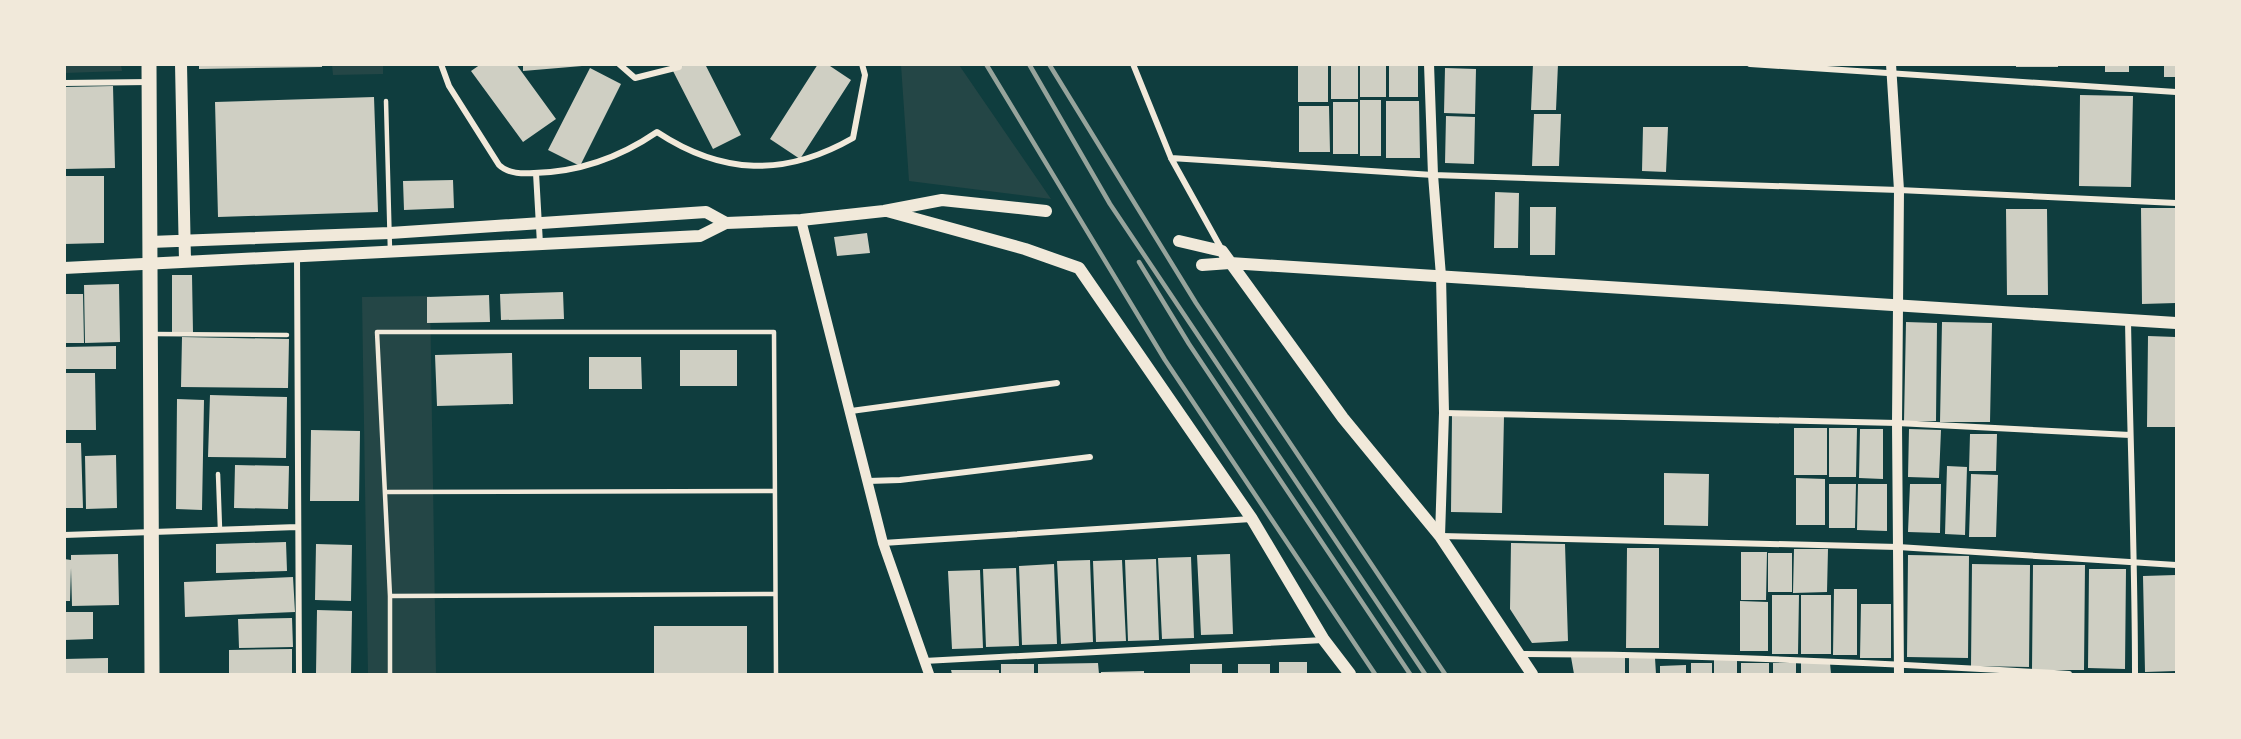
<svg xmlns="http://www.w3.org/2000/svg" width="2241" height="739" viewBox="0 0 2241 739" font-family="'Exo 2',sans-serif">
<rect width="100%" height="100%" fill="#0f3d3e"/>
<path fill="#244646" d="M64 65H121L122 71 65 73Z
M332 65H383V74L333 75Z
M901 65H959L1051 199 909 181Z
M430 296 436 674H368L362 297Z"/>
<path fill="#cfcfc3" d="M199 64H322V67L199 69Z
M481 64H516L556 119 523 142 471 71Z
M523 64H582V66L523 71Z
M686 64H705L741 135 713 149 673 71Z
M818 64H827L851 80 800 159 770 139Z
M1298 64H1328V102H1298Z
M1331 64H1358V99H1331Z
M1360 64H1386V97H1360Z
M1389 64H1418V97H1389Z
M1533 64H1558L1556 110H1531Z
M2016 64H2058V67H2016Z
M2105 64H2129V72H2105Z
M2164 64H2176V77H2164Z
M590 68 621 84 580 166 548 150Z
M1445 68 1476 69 1475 114 1444 113Z
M113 86 115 168 64 169V87Z
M2080 95 2133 96 2131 187 2079 186Z
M374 97 378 212 218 217 215 102Z
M1360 100H1381V156H1360Z
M1386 101H1419L1420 158H1386Z
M1333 102H1358V154H1333Z
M1299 106H1329L1330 152H1299Z
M1534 114H1561L1559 166H1532Z
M1446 116 1475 117 1474 164 1445 163Z
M1643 127H1668L1666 172 1642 171Z
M64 176H104V243L64 244Z
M453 180 454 208 404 210 403 181Z
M1495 192 1519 193 1518 248H1494Z
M1530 207H1556L1555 255H1530Z
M2141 208H2176V303L2142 304Z
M2006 209H2047L2048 295H2007Z
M867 233 870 253 837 256 834 237Z
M172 275H192L193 333 172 334Z
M119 284 120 342 85 343 84 285Z
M563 292 564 319 501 320 500 294Z
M64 294H83L84 343H64Z
M489 295 490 322 427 323V297Z
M1906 322 1937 323 1936 421H1904Z
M1942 322 1992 323 1990 422H1940Z
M2148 336 2176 337V427H2147Z
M182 337 289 339 288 388 181 387Z
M116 346V369H64V347Z
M680 350H737V386H680Z
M512 353 513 404 437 406 435 355Z
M589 357H641L642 389H589Z
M64 373H95L96 430H64Z
M210 395 287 397 286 458 208 457Z
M177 399 204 400 202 510 176 509Z
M1452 416H1504L1502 513 1451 512Z
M1794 428H1827V475H1794Z
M1829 428H1857L1856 477H1829Z
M1860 429H1883V479L1859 478Z
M1909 429 1941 430 1939 478 1908 477Z
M311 430 360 431 359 501H310Z
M1970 434H1997L1996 471H1969Z
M64 443H81L83 508H64Z
M116 455 117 508 86 509 85 456Z
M235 465 289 466 288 509 234 508Z
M1947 466 1967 467 1965 535 1945 534Z
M1664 473 1709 474 1708 526 1664 525Z
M1971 474 1998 475 1996 537H1969Z
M1796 478 1825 479V525H1796Z
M1829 484H1856L1855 528H1829Z
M1858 484H1887V531L1857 530Z
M1910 484H1941L1940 533 1908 532Z
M286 542 287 571 216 573V544Z
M1511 543 1565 544 1568 641 1532 643 1510 609Z
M316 544 352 545 351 601 315 600Z
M1627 548H1659V648H1626Z
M1794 549H1828L1827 592 1793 593Z
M1741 552H1767L1766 600H1741Z
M1768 553H1792V592H1768Z
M118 554 119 605 72 606 71 568 70 601H64V559L71 560V555Z
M1230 554 1233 634 1201 635 1197 555Z
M1908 555 1969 556 1968 658 1907 657Z
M1191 557 1194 638 1162 639 1158 558Z
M1156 559 1159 640 1128 641 1125 560Z
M1090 560 1093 642 1061 644 1057 561Z
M1122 560 1126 641 1096 642 1093 561Z
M1054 564 1057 644 1022 645 1019 566Z
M1972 564 2030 565 2029 667 1971 666Z
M2033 565H2085L2084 670H2032Z
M1016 568 1019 646 986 647 983 569Z
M2089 569H2126L2125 669 2088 668Z
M980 570 983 648 952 649 948 571Z
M2176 575V671L2145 672 2143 576Z
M293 577 295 612 185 617 184 582Z
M1834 589H1857V655H1833Z
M1772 595H1799L1798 654H1772Z
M1801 595H1831V654H1801Z
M1740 601 1768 602V651H1740Z
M1861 604H1891V658H1860Z
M317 610 352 611 351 674H316Z
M64 612H93V639L64 640Z
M292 618 293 647 239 648 238 619Z
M654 626H747V674H654Z
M292 649V674H229V650Z
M1571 657H1625V674H1574Z
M108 658V674H64V659Z
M1629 658H1655L1656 674H1629Z
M1714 658H1737V674H1714Z
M1279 662H1307V674H1279Z
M1098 663 1099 674H1038V664Z
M1691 663H1712V674H1691Z
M1741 663H1769V674H1741Z
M1773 663H1796V674H1773Z
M1801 663H1830L1831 674H1801Z
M1001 664H1034V674H1001Z
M1190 664H1222V674H1190Z
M1238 664H1270V674H1238Z
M1686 665V674H1660V666Z
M951 670H999V674H952Z
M1144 671V674H1101V672Z"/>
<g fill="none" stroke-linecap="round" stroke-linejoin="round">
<path stroke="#f1e9da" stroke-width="4.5" d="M386 101 390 251
M153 334 287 335
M218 474 220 529
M385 492 775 491
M390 596 775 594
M390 674V596L377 332H774L776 674"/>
<path stroke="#f1e9da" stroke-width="6" d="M441 64 449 86 499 165C508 174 522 174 534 173 580 172 619 158 657 132 722 175 785 177 853 138L865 75 862 64
M619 64 635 78 679 67V64
M1133 64 1171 158 1222 250
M1750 64 2176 92
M64 83 149 82
M1171 158 1433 175 1899 190 2176 203
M536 173 540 244
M297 256 299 674
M2128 320C2130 438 2135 556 2135 674
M851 411 1057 383
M1444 413 1897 423 2130 435
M868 481 900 480 1090 457
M64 535 297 527
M1441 536 1898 547 2176 565
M883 543 1251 519
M1518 654C1702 654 1886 663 2069 674
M924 661 1324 640"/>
<path stroke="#f1e9da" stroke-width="10" d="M1429 64 1433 175 1441 276 1444 413 1440 536
M1891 64 1899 190 1897 423 1899 674
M801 220 883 543 929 674"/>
<path stroke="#f1e9da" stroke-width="12" d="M181 64 185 261
M887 211 1025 249 1079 268 1252 519 1324 640 1350 674
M1179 241 1222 251 1343 418 1440 536 1532 674
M150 242 390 233 706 212 726 223
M1202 265 1230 263 2176 323
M64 268 700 236 726 223 801 220 884 211 942 200 1046 211"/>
<path stroke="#f1e9da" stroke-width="15" d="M149 64 152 674"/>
<path stroke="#97a49c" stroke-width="4.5" d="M986 64 1165 360 1375 674
M1029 64 1110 204 1425 674
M1049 64 1196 303 1445 674
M1139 262 1189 344 1410 674"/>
</g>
<rect width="2241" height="739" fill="none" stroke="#f1e9da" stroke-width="132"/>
</svg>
